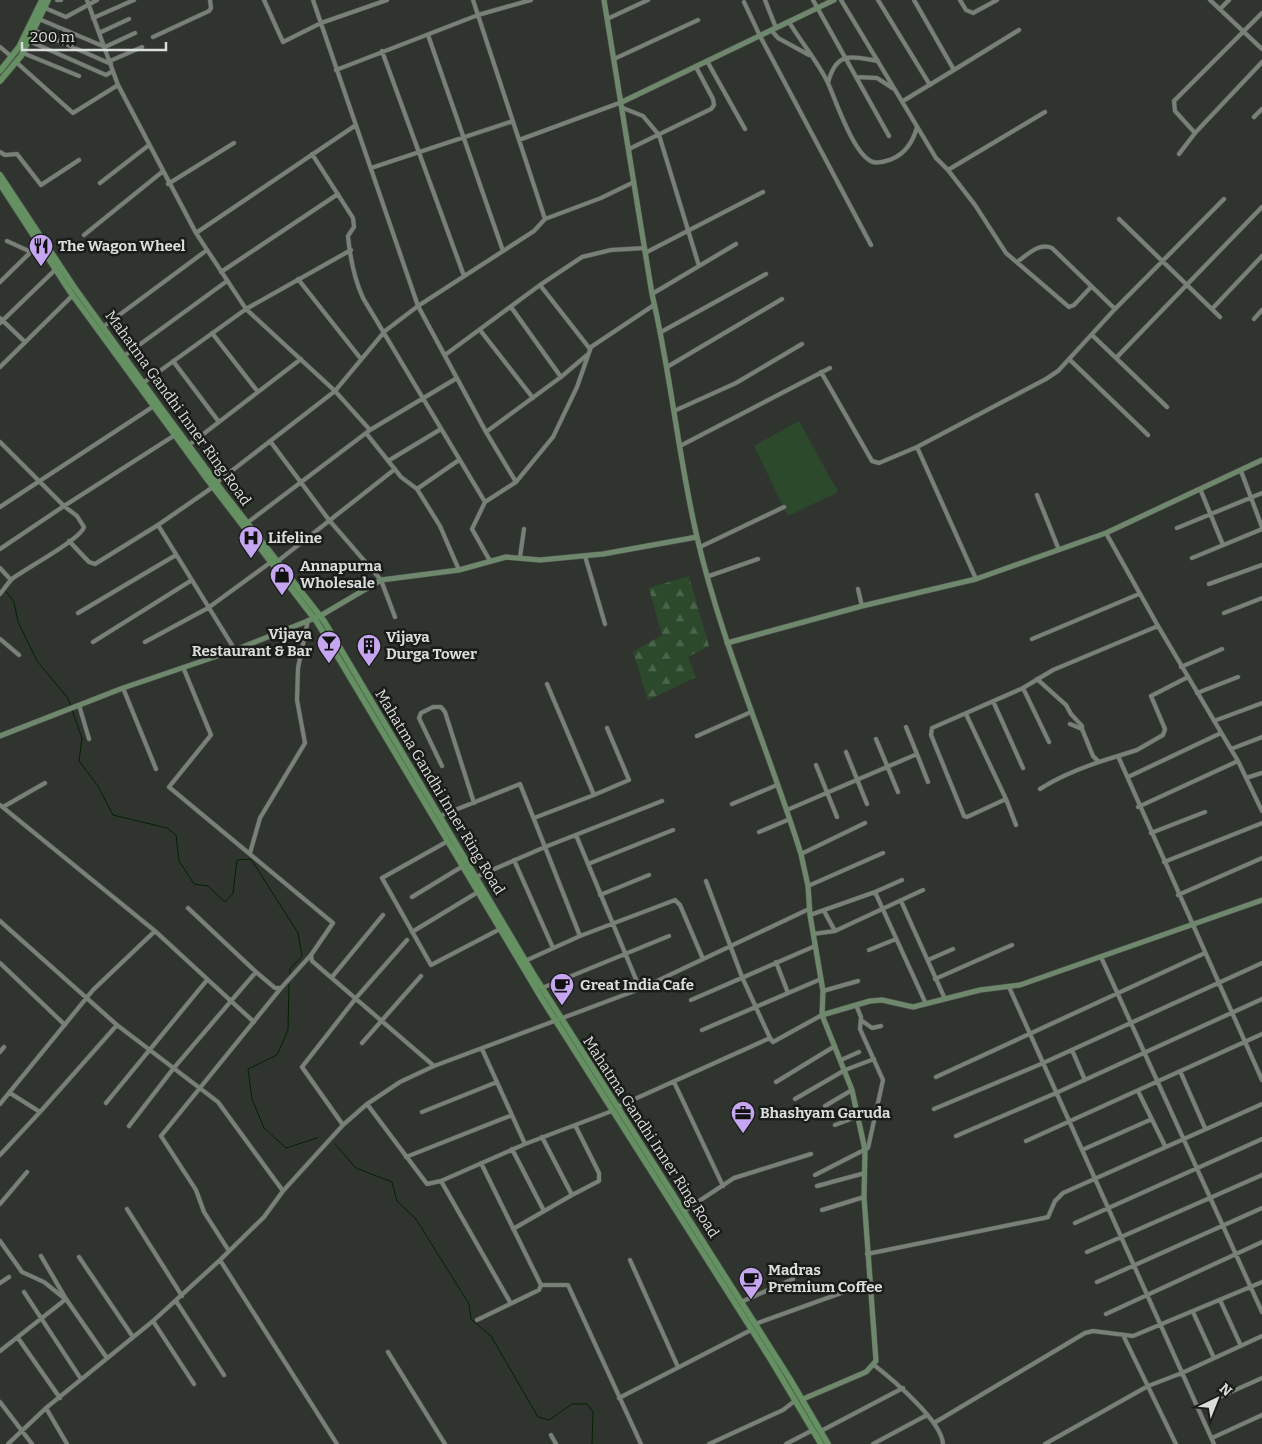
<svg xmlns="http://www.w3.org/2000/svg" width="1262" height="1444" viewBox="0 0 1262 1444" font-family="Bitter,serif">
<defs>
<pattern id="forest-firs" width="22" height="20" patternUnits="userSpaceOnUse" patternTransform="scale(1.25)"><rect width="22" height="20" fill="#2d492c"/><path d="M5 1l3.5 6h-7zM16 11l3.5 6h-7z" fill="#4b634a"/></pattern>
</defs>
<rect width="100%" height="100%" fill="#2f352e"/>
<path fill="#2d492c" d="M799 421 838 492 788 516 754 446Z"/>
<path fill="url(#forest-firs)" d="M689 576 709 646 688 657 696 677 648 700 633 652 662 635 649 588Z"/>
<g fill="none" stroke-linecap="round" stroke-linejoin="round">
<path stroke="#002201" stroke-width="1" d="M5 590 14 602 18 622 37 661 67 697 71 706
M72 710 82 738 79 761 98 786 113 815 167 828 176 835 179 861 194 884 208 886 225 902 233 893 237 860 251 859 298 933 302 956 290 969V975
M289 984 288 1030 277 1055 248 1069 252 1099 264 1128 286 1148 317 1138
M335 1144 356 1168 392 1182 397 1201 416 1219 469 1304 471 1319 491 1336 538 1417 549 1420 572 1404H587L593 1412 592 1444"/>
<defs>
<path id="street" d="M57 0H61
M87 0 118 85 196 233 246 309 335 391 370 430 247 523
M264 0 283 42 321 23 387 0
M313 0 418 306 486 432 516 482
M765 0 776 28
M813 0 889 136
M841 0 936 158 948 170 975 205 1006 253 1069 307 1074 305 1091 287
M878 0 930 85
M960 0 966 10 973 13 997 0
M1210 0 1262 49
M744 2 760 36 871 245
M45 8 66 17 97 0
M1220 9 1229 0
M1262 13 1174 101 1175 111 1195 133 1262 62
M93 18 134 0
M39 19 105 47 135 33
M607 19 648 0
M789 22C801 42 818 62 828 83 836 101 854 156 873 162 880 164 886 161 892 159 906 153 913 142 917 127
M34 30 111 64
M771 30 778 38 809 55
M99 33 129 19
M428 35 503 251
M153 37 209 11 211 8 210 0
M29 41 106 75 113 71
M0 47 12 57
M382 51 464 276
M23 53 79 76
M614 59 698 20
M110 61 142 47
M707 61 745 129
M16 62 73 113 118 85
M336 70 478 15 531 0
M954 70 1019 30
M857 77 877 78 894 89
M828 83C836 52 849 56 878 61
M903 101 954 70 914 0
M623 108 643 116 659 135 699 266
M1254 117 1262 109
M519 140 622 102
M629 149 711 109 714 105 713 99 696 67
M0 152 5 155 17 154 41 185 79 160
M312 154 353 218 354 227 348 236C350 258 354 278 363 298L485 502
M1179 154 1195 133
M371 168 513 121
M948 170 1045 112
M100 183 149 145
M168 184 234 143
M545 219 601 198 634 182
M1119 219 1220 317
M196 233 356 125
M84 235 162 172
M7 241 31 252
M645 253 763 192
M221 272 338 194
M298 279 361 359
M0 282 40 243
M540 285 590 349
M652 294 736 244
M511 307 561 377
M1115 309 1224 199
M1212 309 1262 256
M0 318 25 342
M1254 319 1262 310
M0 323 56 269
M103 327 207 250
M480 330 533 398
M661 332 766 274
M212 333 258 392
M1092 335 1167 407
M445 355 540 285 582 257 611 250 645 248
M124 356 227 281
M1116 358 1262 207
M1069 359 1148 435
M173 361 219 422
M0 367 73 295
M667 367 782 299
M821 372 872 461 879 463 917 447 976 579
M143 383 246 309 351 250
M674 411 736 383 802 344
M370 430 457 378
M486 432 561 377 587 355
M366 433 401 477 417 489 440 526 459 570
M270 441 329 520 381 580 395 617
M0 442 64 506 175 435
M189 445 301 359
M680 446 830 368
M917 447 1046 379 1058 371 1115 309 1052 248C1039 242 1027 255 1017 262
M388 461 441 429
M1241 471 1262 527
M216 483 335 391 385 331 418 306 534 231 545 219 473 0
M213 487 158 525 235 650
M417 489 459 460
M1201 491 1223 545
M1037 495 1059 550
M0 507 154 406
M1177 528 1262 493
M1106 533 1158 626 1238 761 1262 811
M69 541 89 562 95 564 158 525
M700 547 784 507
M0 549 64 506 77 516 84 527C80 540 26 568 12 579 8 583 4 589 0 594
M585 556 605 624
M520 557 524 529
M1192 558 1262 529
M278 561 395 469
M490 561 472 529 485 502 516 482 553 437 577 387 591 347 654 305
M0 568 11 580
M709 576 758 559
M1209 584 1262 565
M858 589 862 606
M78 613 176 555
M1224 613 1262 598
M0 639 19 655
M1032 639 1139 594
M93 642 192 580
M145 642 208 608 271 562
M183 667 211 735 169 787 333 923 311 955 312 961 434 1066
M1181 667 1222 649
M1037 679 1066 705 1071 714 1082 726V730
M123 688 156 769
M1023 688 1049 742
M1197 693 1238 677
M993 701 1023 768
M79 705 89 739
M966 714 1006 799 967 817 964 816 931 735 932 728 1023 688 1053 670 1158 626
M1214 721 1262 703
M1070 724 1082 729 1093 756 1099 762
M697 736 751 712
M876 739 898 792
M1231 749 1262 737
M846 752 867 804
M917 754 928 782
M1118 756 1137 750 1163 735 1165 729 1151 696 1188 677
M816 765 837 817
M442 766 419 718 421 713 433 707H441L445 712 474 803
M1128 777 1221 733
M1246 778 1262 773
M1040 789C1063 774 1091 764 1118 756L1262 1080
M594 795 629 780 607 728
M1006 799 1016 825
M662 801 545 847 580 936 675 900 680 905 703 959
M732 804 777 785
M0 805 155 931 231 1001 173 1069 129 1126
M3 807 45 783
M1138 807 1238 761
M787 810 917 754 906 727
M440 816 520 784 545 847 476 877
M534 818 594 795 547 684
M759 832 790 819
M1151 833 1205 812
M576 835 640 989
M448 841 382 878 431 965 500 929
M250 853 260 818 305 743 297 700 298 668 308 620
M801 854 865 823
M514 860 553 948
M1164 862 1262 823
M588 864 673 830
M808 886 883 853
M875 892 902 880
M600 895 649 875
M1178 895 1262 858
M412 897 463 866
M901 901 945 999
M188 908 256 972
M824 911 835 931
M810 915 875 892 926 1004
M0 921 117 1025 218 1102 283 1191
M412 932 478 892
M813 934 835 931 923 890
M869 950 896 939
M1101 957 1262 1312
M928 960 953 949
M525 961 580 936
M776 962 788 993
M0 963 65 1025
M332 977 383 915
M935 979 1012 945
M1009 987 1214 1444
M542 988 669 936
M823 991 858 981
M691 1000 815 946
M861 1020 872 1028 881 1026
M254 1022 231 1001 256 972 275 988H281L311 955
M702 1030 821 979
M770 1038 773 1042 822 1015
M362 1043 421 976
M1072 1050 1085 1080
M0 1052 4 1047
M841 1060 859 1052
M1180 1071 1205 1128
M936 1077 1205 953
M674 1082 723 1186
M776 1082 835 1046
M1138 1091 1165 1146
M10 1093 40 1112 117 1025
M795 1099 845 1070 874 1059
M106 1103 207 980
M0 1104 93 990 155 931
M367 1104 427 1184 441 1181 525 1144 482 1049
M825 1106 852 1090
M617 1107 770 1038 742 977 706 881
M934 1109 1041 1064 1262 963
M422 1112 497 1082
M343 1125 302 1067 356 998 407 940
M835 1125 859 1116
M956 1136 1056 1093 1262 999
M542 1137 572 1195 599 1181V1173L575 1125
M1026 1141 1262 1034
M525 1144 612 1111
M512 1149 544 1211
M1082 1150 1152 1119
M0 1155 40 1112
M406 1157 512 1115
M815 1175 868 1148 883 1080 860 1029 861 1017 856 1005
M441 1181 510 1302
M817 1186 865 1173
M0 1204 27 1172
M127 1209 182 1296
M822 1210 864 1197
M684 1211 734 1178 811 1154
M1075 1223 1262 1139
M513 1229 572 1195
M0 1241 22 1272 44 1282 64 1298
M229 1251 204 1212 196 1190 161 1136 281 988
M1087 1252 1262 1175
M867 1254 1044 1218 1048 1217 1055 1201 1063 1193 1262 1104
M41 1256 66 1299 107 1358
M79 1257 133 1337
M220 1260 337 1444
M630 1260 678 1367
M1097 1282 1262 1208
M0 1283 9 1277
M541 1285H568L641 1444
M24 1292 81 1379
M1220 1300 1241 1346
M176 1301 224 1375
M741 1302 793 1279
M1193 1312 1214 1358
M1106 1314 1262 1242
M477 1320 539 1290 541 1285 481 1163
M153 1321 194 1384
M755 1324 869 1283
M1123 1335 1176 1444
M18 1338 60 1398
M0 1351 66 1299
M388 1352 445 1444
M874 1365C892 1379 942 1421 943 1444
M619 1398 751 1330
M0 1402 32 1444
M1197 1407 1262 1378
M46 1408 67 1444
M934 1423 1085 1333 1093 1331 1133 1336 1262 1282
M821 1431 903 1388
M551 1435 556 1444
M1212 1438 1262 1415
M8 1444 46 1408 153 1321 220 1260 264 1217 283 1191 343 1125 367 1104 400 1082 434 1066 640 989 809 909
M709 1444 783 1410 796 1400
M786 1444 813 1430
M873 1444 927 1415
M1045 1444 1148 1386 1182 1373 1262 1336"/>
<path id="secondary" d="M604 0 652 294C671 374 678 456 697 537 722 645 768 748 801 854L808 886 810 915 823 991 822 1015 852 1090 865 1150 864 1197 876 1361 866 1372 803 1399
M622 102 834 0
M727 643 862 606 976 579 1106 533 1262 460
M0 736 123 688 235 650 320 616 381 580 459 570 506 557 540 560 603 554 697 537
M822 1015 870 1001 882 1000 913 1007 980 990 1020 985 1262 900"/>
<path id="primary" d="M0 71 19 47 42 0
M0 81 21 56 48 0
M0 175 74 287 159 405 223 492 324 621 532 972 790 1379 828 1444
M0 184 71 293 204 475 317 622 542 999 771 1360 821 1444"/>
</defs>
<use href="#street" stroke="#4e534e" stroke-width="5"/>
<use href="#secondary" stroke="#4e534e" stroke-width="6"/>
<use href="#primary" stroke="#4e534e" stroke-width="7"/>
<use href="#street" stroke="#798078" stroke-width="4"/>
<use href="#secondary" stroke="#6f886d" stroke-width="5"/>
<use href="#primary" stroke="#659062" stroke-width="5.5"/>
</g>
<defs>
<symbol id="restaurant-pin" viewBox="-11 -11 22 30"><path d="M0 17L-7.5 6A9.5 9.5 0 1 1 7.5 6Z" fill="#c6a6f0" stroke="#191c19"/><path d="M-5-6h1v4h1v-4h1v4h1v-4h1v5L-1.5 .5V6h-2V.5L-5-1ZM5-6V6H3V1.5H1.5Q1.5-4 5-6Z" fill="#111"/></symbol>
<symbol id="hospital-pin" viewBox="-11 -11 22 30"><path d="M0 17L-7.5 6A9.5 9.5 0 1 1 7.5 6Z" fill="#c6a6f0" stroke="#191c19"/><path d="M-5-5h3v3.5h4V-5h3V5h-3V1.5h-4V5h-3Z" fill="#111"/></symbol>
<symbol id="shop-pin" viewBox="-11 -11 22 30"><path d="M0 17L-7.5 6A9.5 9.5 0 1 1 7.5 6Z" fill="#c6a6f0" stroke="#191c19"/><path d="M-5-2.5h2.3a2.7 3.5 0 0 1 5.4 0H5L5.5 6h-11ZM-1.5-2.5h3a1.5 2.3 0 0 0-3 0Z" fill="#111"/></symbol>
<symbol id="bar-pin" viewBox="-11 -11 22 30"><path d="M0 17L-7.5 6A9.5 9.5 0 1 1 7.5 6Z" fill="#c6a6f0" stroke="#191c19"/><path d="M-6-5H6L.8 .8V4.5H3.5V6h-7V4.5H-.8V.8Z" fill="#111"/></symbol>
<symbol id="building-pin" viewBox="-11 -11 22 30"><path d="M0 17L-7.5 6A9.5 9.5 0 1 1 7.5 6Z" fill="#c6a6f0" stroke="#191c19"/><path d="M-4-6H4V6H1V3H-1V6H-4ZM-2.5-4.3h1.7v1.8h-1.7ZM.8-4.3h1.7v1.8H.8ZM-2.5-1h1.7V.8h-1.7ZM.8-1h1.7V.8H.8Z" fill="#111"/></symbol>
<symbol id="cafe-pin" viewBox="-11 -11 22 30"><path d="M0 17L-7.5 6A9.5 9.5 0 1 1 7.5 6Z" fill="#c6a6f0" stroke="#191c19"/><path d="M-5.5-4.5H6V0H3Q3 3.5 0 3.5H-2.5Q-5.5 3.5-5.5 0ZM3-3.2v2h1.7v-2ZM-6 4.5H4V6H-6Z" fill="#111"/></symbol>
<symbol id="office-pin" viewBox="-11 -11 22 30"><path d="M0 17L-7.5 6A9.5 9.5 0 1 1 7.5 6Z" fill="#c6a6f0" stroke="#191c19"/><path d="M-6-3h4V-5.5h4V-3h4V5H-6ZM-1-4.5V-3h2v-1.5ZM-6 0V1H6V0Z" fill="#111"/></symbol>
</defs>
<g fill-rule="evenodd">
<use href="#restaurant-pin" x="27" y="232" width="28" height="38"/>
<use href="#hospital-pin" x="237" y="524" width="28" height="38"/>
<use href="#shop-pin" x="268" y="561" width="28" height="38"/>
<use href="#bar-pin" x="315" y="629" width="28" height="38"/>
<use href="#building-pin" x="355" y="632" width="28" height="38"/>
<use href="#cafe-pin" x="548" y="971" width="28" height="38"/>
<use href="#office-pin" x="729" y="1099" width="28" height="38"/>
<use href="#cafe-pin" x="737" y="1265" width="28" height="38"/>
</g>
<g text-anchor="middle" stroke-width="5" stroke-linejoin="round" paint-order="stroke">
<g font-size="15" font-weight="bold" fill="#dadeda" stroke="#191c19" text-anchor="start">
<text x="58" y="251">The Wagon Wheel</text>
<text x="268" y="543">Lifeline</text>
<text x="300" y="571">Annapurna<tspan x="300" dy="17">Wholesale</tspan></text>
<text x="312" y="639" text-anchor="end">Vijaya<tspan x="312" dy="17">Restaurant &amp; Bar</tspan></text>
<text x="386" y="642">Vijaya<tspan x="386" dy="17">Durga Tower</tspan></text>
<text x="580" y="990">Great India Cafe</text>
<text x="760" y="1118">Bhashyam Garuda</text>
<text x="768" y="1275">Madras<tspan x="768" dy="17">Premium Coffee</tspan></text>
</g>
<g font-size="15" fill="#dadeda" stroke="#191c19">
<text transform="translate(178 408) rotate(54)" y="5">Mahatma Gandhi Inner Ring Road</text>
<text transform="translate(440 792) rotate(59)" y="5">Mahatma Gandhi Inner Ring Road</text>
<text transform="translate(651 1137) rotate(57)" y="5">Mahatma Gandhi Inner Ring Road</text>
</g>
</g>
<g transform="translate(1217 1399) rotate(43)" stroke="#191c19" stroke-width="4" paint-order="stroke">
<path d="M0-4L9 19L0 12L-9 19Z" fill="#dadeda"/>
<text y="-8" font-size="14" font-weight="bold" text-anchor="middle" fill="#dadeda">N</text>
</g>
<path d="M22 42v8h144v-8" fill="none" stroke="#dadeda" stroke-width="2.5"/>
<text x="30" y="42" font-size="15" fill="#dadeda" stroke="#191c19" stroke-width="4" paint-order="stroke">200 m</text>
</svg>
